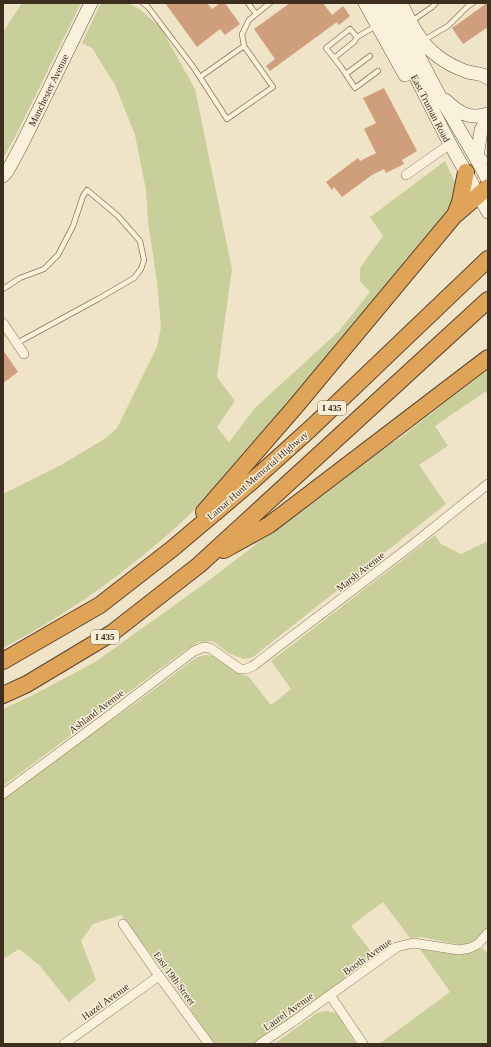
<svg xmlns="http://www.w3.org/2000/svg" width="491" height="1047" viewBox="0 0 491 1047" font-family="'Times New Roman',serif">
<rect width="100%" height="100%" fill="#f0e4c8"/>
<path fill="#c9cf9b" d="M22 3H81L14 139 3 158V32Z
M101 3H128L141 10 161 28 195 89 232 269 217 377 235 401 217 427 229 442 255 408 339 331 370 292 360 281V268L383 236 370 217 445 161 455 182 456 197 452 209C399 272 345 335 291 398 260 434 231 472 198 506 186 519 172 531 158 543 111 583 59 619 3 648V494L61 465 106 438 117 428 157 347 161 327 157 282 148 222 146 190 135 135 115 85 92 48 82 43Z
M488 369V390L435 426 448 446 419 465 446 504 253 657 244 659 228 653 213 641 199 642 184 651 3 786V709L37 693 95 662 204 584 370 457 400 438Z
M435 535 441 544 461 554 488 541V928L474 941 461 945 421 937 410 938 383 902 351 926 376 958 253 1044H215L158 964 121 915 93 924 81 941 96 980 69 1002 40 966 19 949 3 959V798L141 699 197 657 206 655 214 656 240 674 248 676 271 705 291 689 271 661Z
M483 948 488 954V1044H379L450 992 420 949 451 954H467Z
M327 1011 336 1013 356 1044H274L317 1013Z"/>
<path fill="#cf9f7d" d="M165 3H207L212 9 220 3H225L240 24 225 35 220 29 197 47Z
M290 3H323L332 15 343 6 350 16 339 25 337 22 270 71 266 66 275 59 254 29Z
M487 3 488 27 463 44 452 28Z
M384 88 417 151 402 160 404 164 386 173 384 169 372 175 342 197 334 187 332 190 326 182 358 158 360 161 376 153 364 129 376 123 363 98Z
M3 350 18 372 3 383Z"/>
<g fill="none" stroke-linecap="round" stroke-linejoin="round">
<defs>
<path id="lane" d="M143 3 148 7 194 68 227 119 273 87 244 46 242 34 249 20 270 3
M248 3 256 14
M412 21 432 7 436 3
M376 26 357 37 350 29 326 48 341 67 355 88 378 71
M424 40 448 26 468 6 473 3
M334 58 354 42 357 37
M346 74 370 56
M200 77 244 46
M3 289 20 278 44 269 58 255 73 226 83 196 87 190 118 216 140 241 144 260 141 269 134 278 98 299 17 343"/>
<path id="street" d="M406 175 450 144
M3 323 24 354
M3 794 107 717 194 651 204 647 210 648 240 669H246L253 666 412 545 488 484
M123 924 159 976 209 1044
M330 995 363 1044
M64 1044 159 976
M260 1044 291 1023 397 947 413 943 459 950 470 948 478 944 488 933"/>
<path id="secondary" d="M365 3 405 75
M378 3 450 144 488 212
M391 3C407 34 423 64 439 95 455 123 473 151 488 180
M401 3C406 13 411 24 417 33 427 51 446 64 465 71 474 75 479 71 488 78
M445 100C459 113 470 120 488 114
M481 160 477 158 481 130 488 118
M3 176 8 170 21 146 91 3"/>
<path id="highway" d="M455 215 460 202 466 172
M204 512 295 407 454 216 488 187
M224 550 269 525 488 358
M3 661 100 605 172 549 250 483 310 429 488 259
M3 695 27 684 112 633 199 565 488 300"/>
</defs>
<use href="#lane" stroke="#8d765c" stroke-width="6"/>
<use href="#street" stroke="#8d765c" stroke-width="10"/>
<use href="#secondary" stroke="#6f573f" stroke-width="14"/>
<use href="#highway" stroke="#5b4430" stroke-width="18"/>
<use href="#lane" stroke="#faf1dc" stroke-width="4.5"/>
<use href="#street" stroke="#faf1dc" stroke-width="9"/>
<use href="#secondary" stroke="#faf1dc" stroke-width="13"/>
<use href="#highway" stroke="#e0a458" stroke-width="16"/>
</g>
<g text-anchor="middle" stroke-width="3" stroke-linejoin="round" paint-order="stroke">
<g fill="#f7eed8" stroke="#756857" stroke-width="1">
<rect x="318" y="401" width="28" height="14" rx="3"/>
<rect x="91" y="630" width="28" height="14" rx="3"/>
</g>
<g font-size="9" font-weight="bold" fill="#3d2e20">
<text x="332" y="411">I 435</text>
<text x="105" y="640">I 435</text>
</g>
<g font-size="10" fill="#3d2e20" stroke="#f7eed8">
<text transform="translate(48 90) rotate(-64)" y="4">Manchester Avenue</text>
<text transform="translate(431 108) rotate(63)" y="4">East Truman Road</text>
<text transform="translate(257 475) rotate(-41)" y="4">Lamar Hunt Memorial Highway</text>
<text transform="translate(360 571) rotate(-38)" y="4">Marsh Avenue</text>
<text transform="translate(96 711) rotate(-37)" y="4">Ashland Avenue</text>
<text transform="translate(367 956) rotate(-35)" y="4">Booth Avenue</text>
<text transform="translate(175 978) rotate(54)" y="4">East 19th Street</text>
<text transform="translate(105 1001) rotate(-36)" y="4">Hazel Avenue</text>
<text transform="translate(288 1011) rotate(-35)" y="4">Laurel Avenue</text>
</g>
</g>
<rect width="491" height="1047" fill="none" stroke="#3d2e20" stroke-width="8"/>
</svg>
